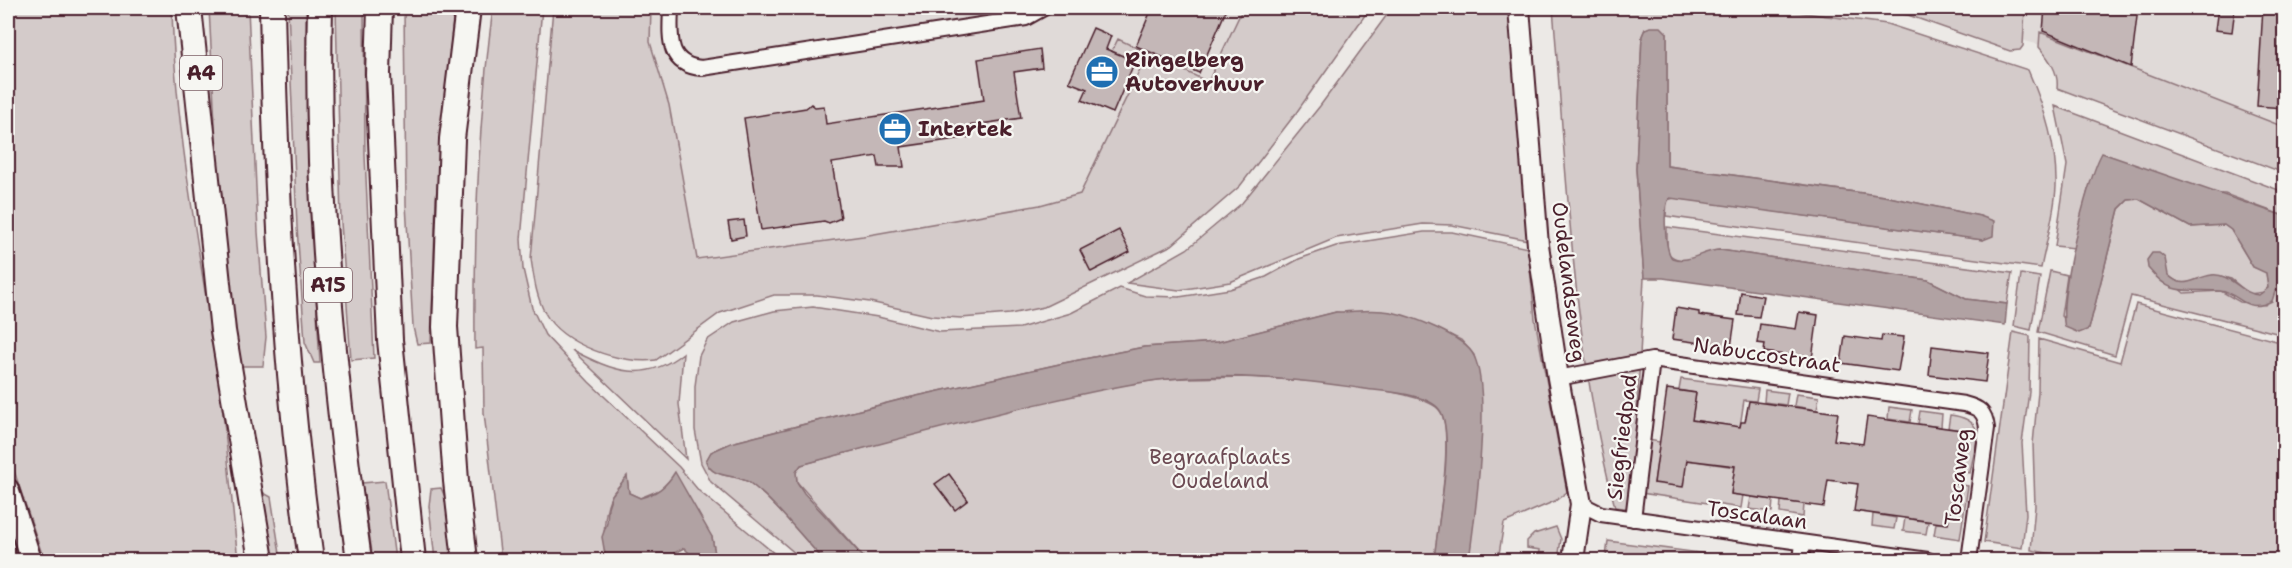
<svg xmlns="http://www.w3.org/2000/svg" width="2292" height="568" viewBox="0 0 2292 568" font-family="'Shantell Sans',sans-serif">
<rect width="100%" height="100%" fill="#ece9e6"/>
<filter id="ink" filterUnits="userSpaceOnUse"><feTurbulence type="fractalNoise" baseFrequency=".0167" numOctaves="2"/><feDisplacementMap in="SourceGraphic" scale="12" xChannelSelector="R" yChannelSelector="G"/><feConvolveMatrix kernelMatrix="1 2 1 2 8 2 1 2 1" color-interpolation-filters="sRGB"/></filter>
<g filter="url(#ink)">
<path fill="#e0dad8" d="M651 8H1243L1209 82 1087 196 997 219 695 261 657 66 650 42Z
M1900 8H2284V146L2048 47Z"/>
<path fill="#d4cbca" stroke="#8f757a" stroke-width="1.5" d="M8 8H172C175 131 200 252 218 374 227 436 231 499 238 560H44L8 453Z
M209 8H248L258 232 266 337 263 366H240L217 162Z
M288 8H306L308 160 320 363H314L305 342 297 227Z
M336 8H364L365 155 374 358 351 360 341 223Z
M404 8H454L436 199 431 343 417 344 413 327 406 204Z
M493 8H542L521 239 523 269 532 308 545 335 589 382 679 467 699 491 782 560H716L712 537 670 480 662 489 640 498 629 493 627 477C622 483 615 489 612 495 603 510 603 544 606 560H501L484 413 483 348 475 349C474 234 478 121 493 8Z
M553 8H651L650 42 669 105 697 259 863 236 1040 205 1080 194 1142 65 1112 51 1118 39 1208 82 1243 8H1341L1348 11 1353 8H1370L1296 113 1240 186 1172 245 1044 307 1010 314 961 318 932 316 870 302 817 295H774L720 313 656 360C622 365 562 345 545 313 536 296 534 278 531 259Z
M1392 8H1510L1528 240 1452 225 1423 224 1336 238 1230 282 1179 290 1127 283 1187 249 1242 203 1320 106Z
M1553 8H1768L1887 24 2028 70C2044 106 2057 146 2056 186 2055 213 2046 242 2041 268L1666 216 1667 200 1674 198 1983 240 1980 216 1884 196 1667 166V33L1645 29 1642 36 1636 169 1644 278 1632 509 1615 507C1572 343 1567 175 1553 8Z
M1860 8H1984L2005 12 2006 8H2025L2023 46 2020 50 2010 51 1908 15Z
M2040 32 2284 127V173L2057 88C2059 72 2049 59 2039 47Z
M2055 106 2284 192V216L2225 194 2088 190 2075 248 2055 246 2067 165Z
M2139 199 2190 227 2224 225 2231 230 2253 267 2266 272 2268 287 2265 292 2249 294 2231 279 2213 275 2188 284 2179 283 2147 260 2184 293 2221 291 2240 302 2265 305 2284 264V335L2131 296 2115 355 2038 332 2050 271 2067 275 2061 316 2089 329 2119 209 2128 200Z
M1667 227 2012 273 2007 304 1966 299 1928 280 1720 250C1702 252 1682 270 1667 252Z
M1424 232H1452L1528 248 1535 319 1567 492 1555 501 1504 523 1498 560H1469L1481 437 1478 373 1474 355 1461 340 1433 327 1336 312 1218 342 1144 347 1064 363 899 400 731 443 711 452 706 461C712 480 737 473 750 483 777 504 800 535 824 560H803L711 482 701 463 695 430V386L699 356 707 340 734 322 774 311 813 307 878 317 940 332 1020 328 1071 313 1120 288 1145 296 1179 297 1230 289 1266 277 1299 259 1336 246Z
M2021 274 2040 277 2031 330 2014 326Z
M2136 304 2284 343V560H2083L2031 550 2035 506 2033 444 2038 392 2039 339 2120 362Z
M2013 332 2030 336 2029 392 2022 443 2026 514 2022 548 1984 542Z
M572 350C613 371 644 384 683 353L679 404 686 459Z
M1239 377C1273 378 1423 386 1440 411 1455 431 1437 533 1434 560H866L797 482 796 472 801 465C918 434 1037 396 1157 380 1184 377 1212 378 1239 377Z
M1681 379 1758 389 1756 401 1744 400 1740 427 1692 420 1696 393 1679 390Z
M1765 390 1788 393 1786 405 1764 402Z
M1796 394 1819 397 1817 410 1794 406Z
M1889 407 1912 410 1910 422 1888 419Z
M1920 411 1942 414 1941 427 1918 424Z
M1950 415C1990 420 1975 442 1970 473L1956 471 1961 430 1948 428Z
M1648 440 1660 442 1654 483 1687 460 1735 467 1731 493 1743 495 1741 508 1641 493Z
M385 481 395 560H373L362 483Z
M1954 484 1968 486 1960 539 1934 535 1936 523 1948 524Z
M441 488 445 497 453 560H435L429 506 431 489Z
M260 491 271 497 281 560H273Z
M1751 497 1773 500 1772 512 1749 509Z
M1781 501 1804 504 1803 517 1780 513Z
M1873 514 1896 518 1894 529 1872 526Z
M1905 518 1928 522 1926 534 1903 531Z
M1556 527 1561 539 1558 560H1539L1540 550 1527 548V541L1534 534Z
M1608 541 1753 560H1628L1606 557Z"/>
<path fill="#b1a2a3" stroke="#886e73" stroke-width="1.5" d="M1650 27H1661L1667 33V166L1884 196 1980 216 1994 221 1993 236 1983 240 1670 198C1662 205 1665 250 1672 258 1691 264 1702 250 1720 250L1928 280 1966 299 2007 304 2005 325 1663 278H1644L1636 169 1642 36 1645 29Z
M2102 153 2284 216V264L2272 301C2244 315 2241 293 2220 291 2184 288 2174 299 2148 268L2147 260 2152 253H2159L2165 258 2168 275C2185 291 2194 277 2212 275 2231 273 2241 294 2259 295L2268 288 2266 273 2253 267 2231 230 2224 225 2190 227 2139 199 2128 200 2119 209 2089 329 2079 333 2065 327C2057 301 2087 179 2102 153Z
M1336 312C1353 312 1374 308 1391 312 1411 316 1465 336 1474 356 1492 393 1475 517 1469 560H1434C1437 528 1455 439 1441 412 1431 393 1384 392 1365 389 1297 379 1227 372 1158 380 1113 386 1069 397 1025 407 950 425 875 445 801 465L796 472 797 482 804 493 866 560H824C800 535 777 504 750 483 737 473 712 480 706 461L711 452 731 443 899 400 1064 363 1144 347 1218 342Z
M675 472 712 537 716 560H688L689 553 684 548 661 560H606L602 537 607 523 608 507 612 495 627 476 629 493 640 498C656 494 666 487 675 472Z"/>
<path fill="#c4b7b7" stroke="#4a1f2b" stroke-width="1.5" d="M1152 8H1227L1199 73 1136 46Z
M2045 8H2138L2131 67 2043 31Z
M2218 8H2235L2232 32 2215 30Z
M2263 8H2284V108L2257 106Z
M1093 28 1111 36 1106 49 1135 61 1113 113 1082 100 1087 89 1069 82Z
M1040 49 1042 68 1014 72 1021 118 968 126 970 137 901 147 904 167H879L877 156 832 163 841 218 829 223 824 221 761 230 744 118 806 108 811 104 815 107 824 106 826 124 984 100 978 59Z
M744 220 746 236 731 239 728 222Z
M1119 230 1130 252 1091 272 1080 250Z
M1741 292 1763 296 1759 317 1738 315Z
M1676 308 1699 312V315L1735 320 1731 347 1672 339Z
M1799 312 1818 315 1812 359 1764 352 1765 344 1757 343 1760 324 1796 329Z
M1882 335 1904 337 1898 371 1841 363 1845 336 1881 341Z
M1932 346 1989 353 1985 382 1929 375Z
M1667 389 1696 393 1692 420 1740 427 1741 422H1745L1749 401 1838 413 1834 440 1863 444 1867 417 1961 430 1948 524 1854 511 1858 484 1828 480 1824 507 1731 494 1735 466 1687 460 1683 487 1654 483Z
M949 474 968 500 955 510 935 484Z"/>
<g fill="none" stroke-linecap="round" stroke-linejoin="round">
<defs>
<path id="street" d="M671 8C670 36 666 65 702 68L1026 18 1044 8
M1558 378 1652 360 1964 404C1980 408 1985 412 1987 428L1969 560
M1581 504 1601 514 1928 560
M1633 519 1652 360
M1801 560 1803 543"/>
<path id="secondary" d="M1519 8 1538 245 1558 378 1581 504 1573 560
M8 489 31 560"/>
<path id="highway" d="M189 8 223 331 261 560
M272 8C276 192 285 377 311 560
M320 8C315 192 334 378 359 560
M380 8 378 74 390 340 413 560
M465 560 456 481 445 327 452 139 468 8"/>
</defs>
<use href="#street" stroke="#4a1f2b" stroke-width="18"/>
<use href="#secondary" stroke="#4a1f2b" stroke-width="24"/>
<use href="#highway" stroke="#4a1f2b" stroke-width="28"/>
<use href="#street" stroke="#f6f6f2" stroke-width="14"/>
<use href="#secondary" stroke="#f6f6f2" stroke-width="20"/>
<use href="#highway" stroke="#f6f6f2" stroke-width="24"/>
</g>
</g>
<defs>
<symbol id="office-disc" viewBox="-11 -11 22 22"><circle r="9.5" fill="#1f6fb2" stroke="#f6f6f2"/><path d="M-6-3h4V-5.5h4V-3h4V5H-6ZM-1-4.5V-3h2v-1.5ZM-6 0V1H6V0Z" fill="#fff"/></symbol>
</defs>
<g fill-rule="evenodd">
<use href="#office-disc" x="1083" y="53" width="38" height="38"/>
<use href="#office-disc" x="876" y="110" width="38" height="38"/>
</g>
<g text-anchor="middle" stroke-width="4.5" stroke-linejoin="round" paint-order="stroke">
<g fill="#f6f6f2" stroke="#7e6067" stroke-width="1.5">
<rect x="180" y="56" width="42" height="34" rx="4.5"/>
<rect x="304" y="268" width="48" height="34" rx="4.5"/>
</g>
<g font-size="20" font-weight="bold" fill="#4a1f2b">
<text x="201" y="80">A4</text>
<text x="328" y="292">A15</text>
</g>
<g font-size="21" font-weight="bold" fill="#4a1f2b" stroke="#f6f6f2" text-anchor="start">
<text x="1125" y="67">Ringelberg<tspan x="1125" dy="24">Autoverhuur</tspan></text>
<text x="918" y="136">Intertek</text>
</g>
<g font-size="21" fill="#4a1f2b" stroke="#f6f6f2">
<text transform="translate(1569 282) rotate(83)" y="7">Oudelandseweg</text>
<text transform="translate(1767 355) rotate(8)" y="7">Nabuccostraat</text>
<text transform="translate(1622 437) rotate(-83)" y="7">Siegfriedpad</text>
<text transform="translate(1958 477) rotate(-83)" y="7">Toscaweg</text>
<text transform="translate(1757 515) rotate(8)" y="7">Toscalaan</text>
</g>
<g font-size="21" fill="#6c4a53" stroke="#f6f6f2">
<text x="1220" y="464">Begraafplaats<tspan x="1220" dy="24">Oudeland</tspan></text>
</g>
</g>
<rect width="2292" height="568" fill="none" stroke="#f6f6f2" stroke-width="30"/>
<rect x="15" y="15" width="2262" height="538" fill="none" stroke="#4a1f2b" stroke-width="2" filter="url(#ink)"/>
</svg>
